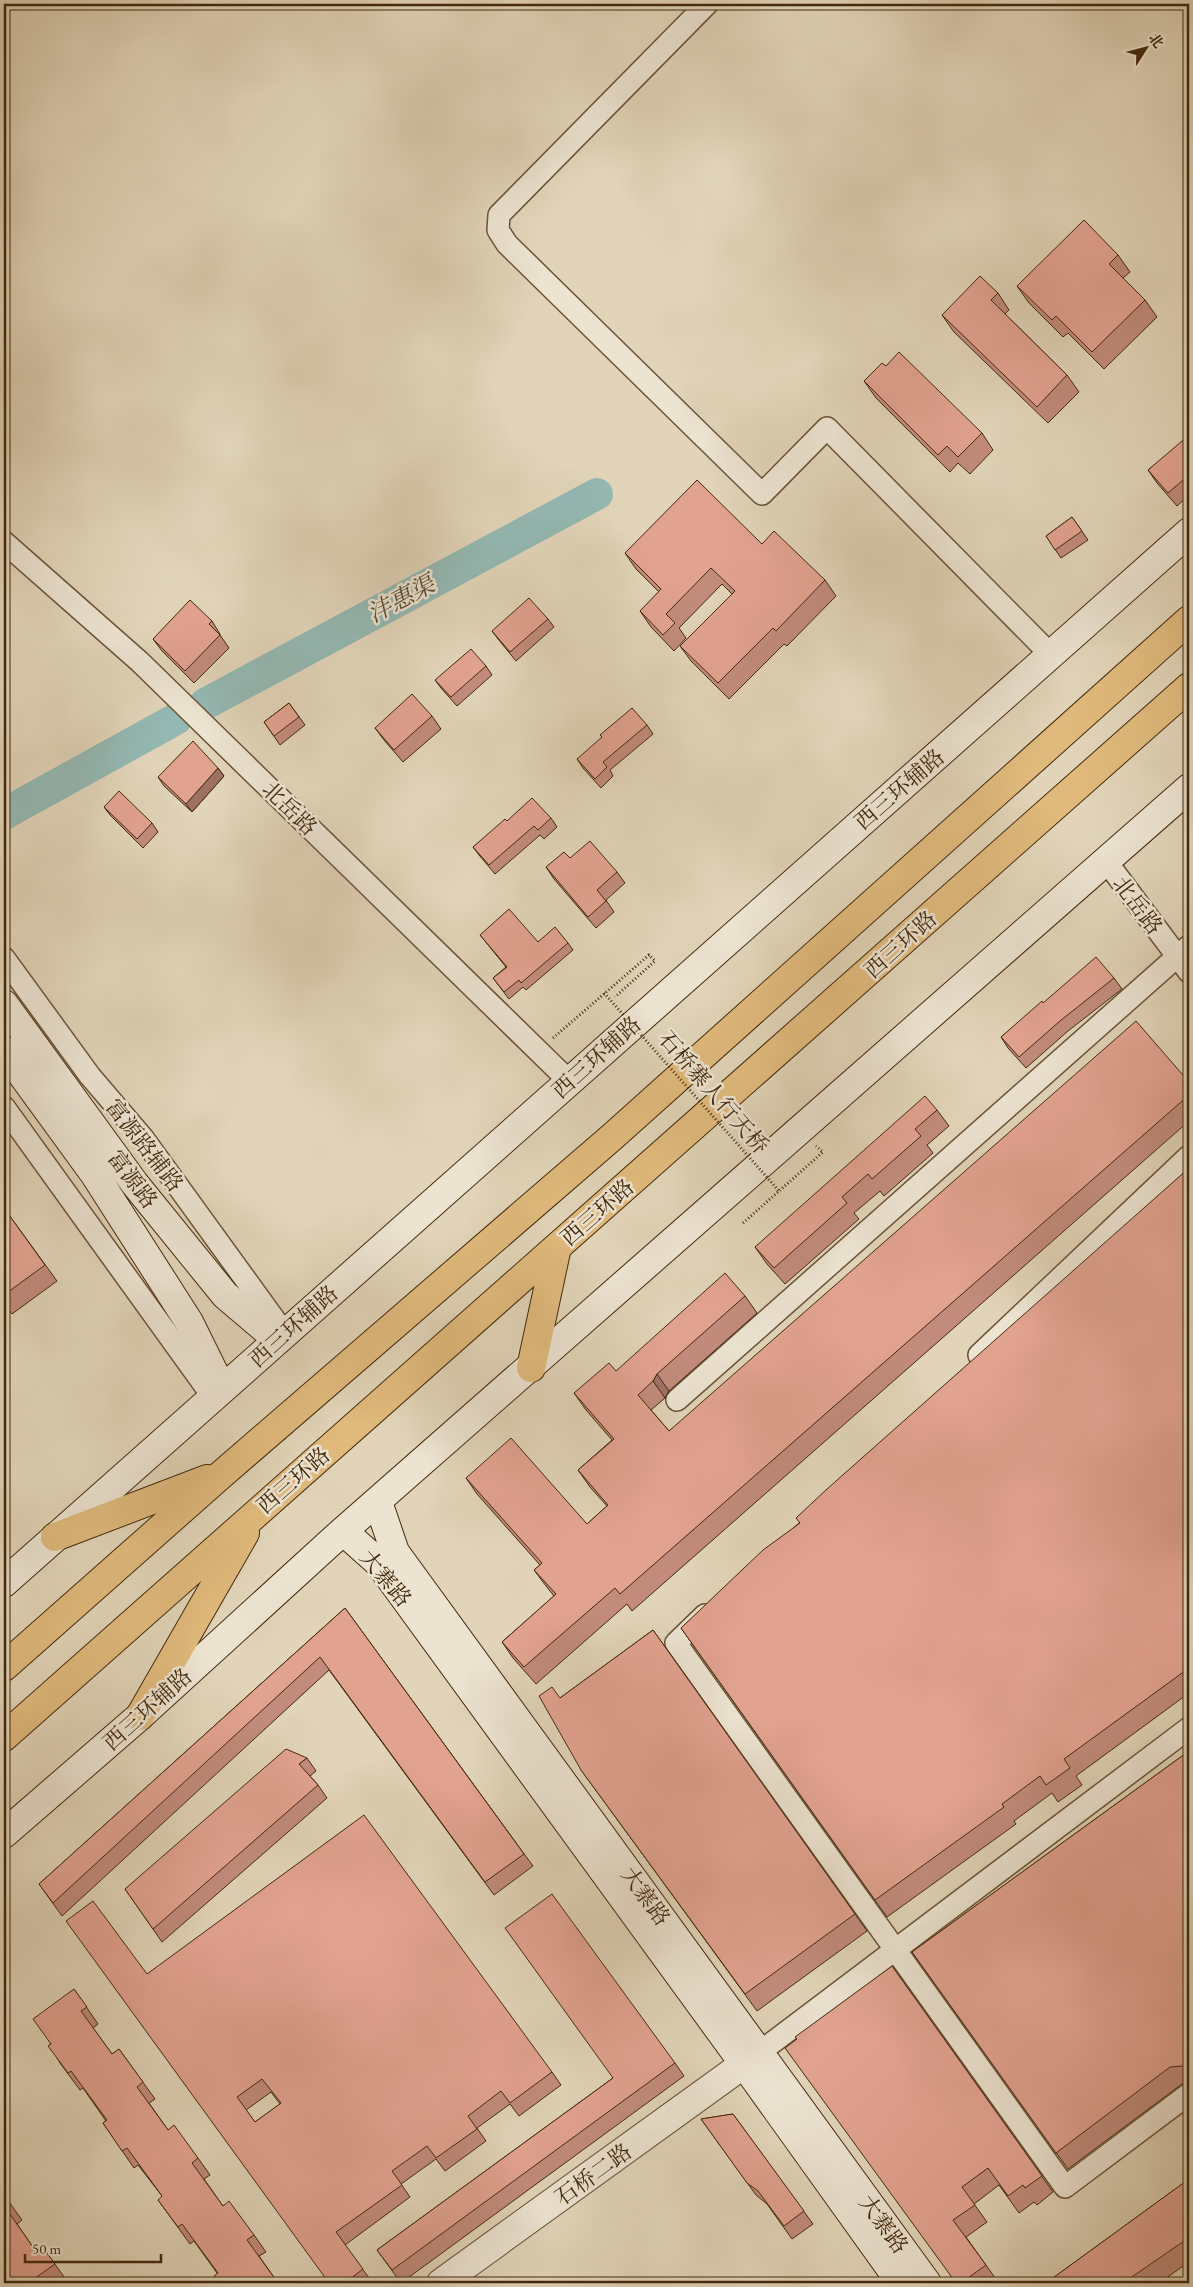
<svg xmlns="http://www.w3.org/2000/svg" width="1193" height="2287" viewBox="0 0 1193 2287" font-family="'EB Garamond','Noto Serif SC',serif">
<rect width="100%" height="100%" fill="#e1d4b8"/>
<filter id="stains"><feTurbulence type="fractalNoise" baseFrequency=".004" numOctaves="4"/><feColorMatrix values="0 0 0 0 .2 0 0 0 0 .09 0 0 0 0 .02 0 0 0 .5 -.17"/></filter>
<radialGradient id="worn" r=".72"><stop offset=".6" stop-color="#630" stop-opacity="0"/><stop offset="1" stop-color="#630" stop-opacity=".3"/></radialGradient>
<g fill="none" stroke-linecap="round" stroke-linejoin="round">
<path stroke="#94b8b3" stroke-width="32" d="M205 704 597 494
M4 814 176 719"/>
<defs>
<path id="minor" d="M707 4 499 215 498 230 507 244 762 494 827 428 1051 655
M4 542 140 662 569 1081
M1106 861 1189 972
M4 958 90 1076 143 1138 285 1334
M4 1107 213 1397
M979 1355 1189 1156
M677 1400 1189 946
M705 1615 676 1643 1065 2187 1189 2094
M748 2061 1189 1728"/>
<path id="tertiary" d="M441 2283 744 2064"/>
<path id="secondary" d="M4 1004 135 1184 225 1295 278 1340
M4 1050 95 1175 189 1322 222 1389
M378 1502 395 1552 927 2283
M343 1531 379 1563 744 2064 901 2283
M4 1583 1189 532
M4 1834 140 1716 343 1531 1189 788"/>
<path id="trunk" d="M531 1368 557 1247
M55 1537 207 1479
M4 1667 222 1474 612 1137 1189 620
M140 1716 245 1533
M4 1737 1189 687"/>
</defs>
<use href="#minor" stroke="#6a5437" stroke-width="24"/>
<use href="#tertiary" stroke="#6a5437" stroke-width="30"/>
<use href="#secondary" stroke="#43290c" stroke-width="30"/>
<use href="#trunk" stroke="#43290c" stroke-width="30"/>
<path stroke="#43290c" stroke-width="3" stroke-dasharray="1 2.5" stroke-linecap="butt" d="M553 1038 649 955 655 961 615 997
M743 1223 823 1152 816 1146"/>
<use href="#minor" stroke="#ece3d1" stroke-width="21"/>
<use href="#tertiary" stroke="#ece3d1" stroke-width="28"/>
<use href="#secondary" stroke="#ece3d1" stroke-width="28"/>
<use href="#trunk" stroke="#e0ba7c" stroke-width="28"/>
<path stroke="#43290c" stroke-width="3" stroke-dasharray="1 2.5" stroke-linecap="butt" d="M604 993 779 1191"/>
</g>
<path fill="#c28b7c" stroke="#43290c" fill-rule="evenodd" d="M1118 255 1130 272 1123 278 1145 300 1157 317 1104 369 1068 333 1063 337 1029 303 1017 286Z
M998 293 1009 310 1005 314 1067 375 1079 392 1048 423 954 332 942 315Z
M886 366 982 433 993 450 970 474 958 463 950 472 876 398 864 381Z
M1189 438V495L1177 506 1157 483 1148 470Z
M1072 517 1088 540 1061 558 1046 536Z
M762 544 825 580 836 596 787 646 784 644 729 699 691 661 680 646 732 594 722 584 679 628 686 638 674 651 651 627 640 611 659 592 636 569 625 553Z
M548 619 554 627 516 661 498 639 492 631Z
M212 621 220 634V635L229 648 194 683 162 651 153 639Z
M486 666 492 675 457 706 441 688 435 680Z
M289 703 305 725 280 745 264 722Z
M432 716 441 729 403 762 384 740 375 728Z
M647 725 653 734 610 770 613 776 601 788 583 768 577 759Z
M218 768 224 776 192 812 164 786 158 777Z
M104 807 152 823 158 832 143 848 110 815Z
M551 818 557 827 544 839 540 835 495 874 479 855 473 847 507 821Z
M570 858 617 872 625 883 606 900 614 912 596 928 554 879 546 867Z
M480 935 538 942 568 943 573 950 526 990 523 987 509 999 493 978 506 967Z
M1114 978 1122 989 1068 1031 1026 1068 1008 1048 1001 1037 1043 1003Z
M1189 1082V1121L632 1611 627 1604 536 1684 513 1658 502 1642 554 1596 546 1586 534 1570 540 1565 477 1494 466 1478 587 1524 607 1506 590 1487 578 1470 612 1440 586 1410 574 1393 616 1371 745 1296 757 1313 669 1391 665 1398 651 1410 669 1431Z
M937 1110 949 1126 927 1145 933 1153 884 1196 880 1191 854 1213 859 1219 785 1284 767 1264 755 1247Z
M1189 1168V1693L1076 1776 1082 1785 1058 1802 1052 1793 1014 1821 1016 1824 887 1917 681 1628 799 1523Z
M4 1208 57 1281 12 1314 4 1303Z
M345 1608 533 1866 494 1895 329 1670 62 1916 39 1884Z
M653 1630 867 1931 757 2011 581 1770 560 1698Z
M1189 1751V2083L1182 2084 1068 2169 912 1952Z
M307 1758 316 1771 310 1776 318 1785 327 1798 162 1942 125 1889Z
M892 1966 1053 2192 1037 2205 1034 2202 1019 2213 999 2185 974 2204 987 2222 966 2237 998 2282 996 2283H955Z
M147 1974 552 2072 561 2085 519 2116 510 2104 477 2128 486 2141 445 2171 436 2159 401 2184 410 2197 345 2245 372 2282 370 2283H329ZM271 2092 280 2104 255 2122 246 2110Z
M74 1989 98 2024 93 2028 112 2054 119 2049 155 2099 149 2103 168 2130 198 2158 210 2175 204 2179 223 2206 254 2235 266 2252 259 2256 278 2283H288H219L217 2273 194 2241 190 2244 158 2200 162 2196 138 2165 134 2168 103 2123 106 2121 83 2088 80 2090 60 2063 50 2044Z
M675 2063 684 2076 401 2283 377 2250 613 2078Z
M733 2114 813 2224 792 2239 767 2204 756 2195 701 2119Z
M1189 2179V2262L1159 2283H1046Z
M4 2195 22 2220 17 2224 35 2250 41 2245 67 2281 63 2283H4Z"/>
<path fill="#9e7165" stroke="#43290c" d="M218 768 224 776 192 812 186 804Z
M657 1374 669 1391 665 1398 653 1381Z"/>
<path fill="#e2a290" stroke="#43290c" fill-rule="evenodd" d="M1084 220 1118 255 1109 264 1145 300 1092 352 1056 316 1052 320 1017 286Z
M980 276 998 293 991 300 1067 375 1037 407 942 315Z
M899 352 982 433 958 457 947 446 938 455 864 381 882 363 886 366Z
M1188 436 1189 438V475L1168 493 1148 470Z
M697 480 762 544 774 531 825 580 776 631 773 628 718 683 680 646 735 591 711 568 666 614 675 623 663 635 640 611 661 589 625 553Z
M1072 517 1082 531 1055 550 1046 536Z
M529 598 548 619 510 652 492 631Z
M190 600 212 621 209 624 220 635 185 671 153 639Z
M471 649 486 666 451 697 435 680Z
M412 694 432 716 394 750 375 728Z
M289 703 299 717 274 736 264 722Z
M632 708 647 725 603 762 607 767 595 779 577 759 602 737 600 735Z
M193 741 218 768 186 804 158 777Z
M119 791 152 823 137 839 104 807Z
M532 798 551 818 538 830 534 826 489 865 473 847 505 819 507 821Z
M590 841 617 872 597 890 606 901 588 917 546 867 564 852 570 858Z
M509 909 538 942 555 927 568 943 521 983 519 980 504 992 493 978 507 967 480 935Z
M1096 957 1114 978 1060 1021 1019 1057 1001 1037 1042 1001 1043 1003Z
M1136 1021 1189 1082V1095L620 1594 615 1588 524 1667 502 1642 556 1594 534 1570 542 1563 466 1478 511 1438 587 1524 608 1505 578 1470 614 1439 574 1393 609 1363 616 1371 725 1273 745 1296 657 1374 653 1381 638 1395 669 1431Z
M925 1096 937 1110 915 1129 921 1136 872 1179 868 1174 842 1197 847 1203 774 1268 755 1247Z
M1189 1168V1668L1064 1759 1070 1768 1046 1785 1040 1776 1002 1804 1004 1807 875 1900 681 1628 763 1550 800 1523 796 1518 827 1489Z
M4 1208 45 1265 4 1295Z
M345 1608 524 1854 485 1882 320 1657 53 1903 39 1884Z
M653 1630 855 1914 745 1994 581 1770 539 1696 552 1687 560 1698Z
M286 1749 307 1758 299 1764 318 1785 153 1929 125 1889Z
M1189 1751V2068L1187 2070 1182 2066 1170 2067 1056 2153 912 1952Z
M364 1815 552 2072 510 2103 501 2091 468 2116 477 2129 436 2158 427 2146 392 2171 402 2185 336 2232 363 2269 350 2279 354 2283H329L66 1921 93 1901 147 1974ZM262 2079 281 2103 255 2122 237 2097Z
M552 1894 675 2063 392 2270 377 2250 613 2078 505 1928Z
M892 1966 1042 2176 1025 2188 1023 2185 1008 2196 988 2168 962 2187 975 2205 953 2220 986 2265 961 2283H956L785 2048 797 2039 795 2037Z
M74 1989 87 2007 81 2011 112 2054 119 2049 143 2082 137 2087 168 2130 174 2125 198 2158 192 2163 223 2206 229 2201 254 2235 247 2240 278 2283 285 2278 288 2283H219L214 2276 218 2273 182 2224 178 2227 158 2200 162 2196 127 2148 122 2151 103 2123 107 2120 71 2071 68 2073 48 2046 51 2044 33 2019Z
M733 2114 804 2211 784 2226 758 2191 747 2183 701 2119Z
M1189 2179V2241L1187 2239 1123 2283H1046Z
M4 2195 10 2204 5 2207 35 2250 41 2245 55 2264 28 2283H4Z"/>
<g text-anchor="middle" stroke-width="5" stroke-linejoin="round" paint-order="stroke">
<g font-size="22" fill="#43290c" stroke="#ece3d1">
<text transform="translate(899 789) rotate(-41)" y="8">西三环辅路</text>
<text transform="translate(290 808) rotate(44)" y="8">北岳路</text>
<text transform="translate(1138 905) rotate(53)" y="8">北岳路</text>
<text transform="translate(900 944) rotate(-42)" y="8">西三环路</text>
<text transform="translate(596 1057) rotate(-42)" y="8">西三环辅路</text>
<text transform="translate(714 1092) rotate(49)" y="8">石桥寨人行天桥</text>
<text transform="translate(145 1145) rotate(52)" y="8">富源路辅路</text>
<text transform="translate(133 1179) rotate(53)" y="8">富源路</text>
<text transform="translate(597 1212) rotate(-41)" y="8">西三环路</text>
<text transform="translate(293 1326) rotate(-42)" y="8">西三环辅路</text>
<text transform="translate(293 1480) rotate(-41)" y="8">西三环路</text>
<text transform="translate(386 1578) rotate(50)" y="8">大寨路</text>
<text transform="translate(147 1709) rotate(-42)" y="8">西三环辅路</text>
<text transform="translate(646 1896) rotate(54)" y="8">大寨路</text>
<text transform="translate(593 2174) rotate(-36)" y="8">石桥二路</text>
<text transform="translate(884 2224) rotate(54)" y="8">大寨路</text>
</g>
<g font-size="24" font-style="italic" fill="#574d36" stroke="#ece3d1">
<text transform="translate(401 599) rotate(-28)" y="8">沣惠渠</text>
</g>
</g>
<rect width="1193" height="2287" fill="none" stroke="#e1d4b8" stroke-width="20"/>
<rect x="5" y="5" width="1183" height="2277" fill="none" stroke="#43290c" stroke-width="2.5"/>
<rect x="10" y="10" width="1173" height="2267" fill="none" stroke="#43290c"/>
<g transform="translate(1146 48) rotate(54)" stroke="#ece3d1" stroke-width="4" paint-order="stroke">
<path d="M0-4L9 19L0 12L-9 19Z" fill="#43290c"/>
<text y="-8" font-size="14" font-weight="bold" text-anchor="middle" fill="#43290c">北</text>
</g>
<path d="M25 2254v8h136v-8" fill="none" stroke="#43290c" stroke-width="2.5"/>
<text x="32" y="2254" font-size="15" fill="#43290c" stroke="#ece3d1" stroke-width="4" paint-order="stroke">50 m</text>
<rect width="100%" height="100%" filter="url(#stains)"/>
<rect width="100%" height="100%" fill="url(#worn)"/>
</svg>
